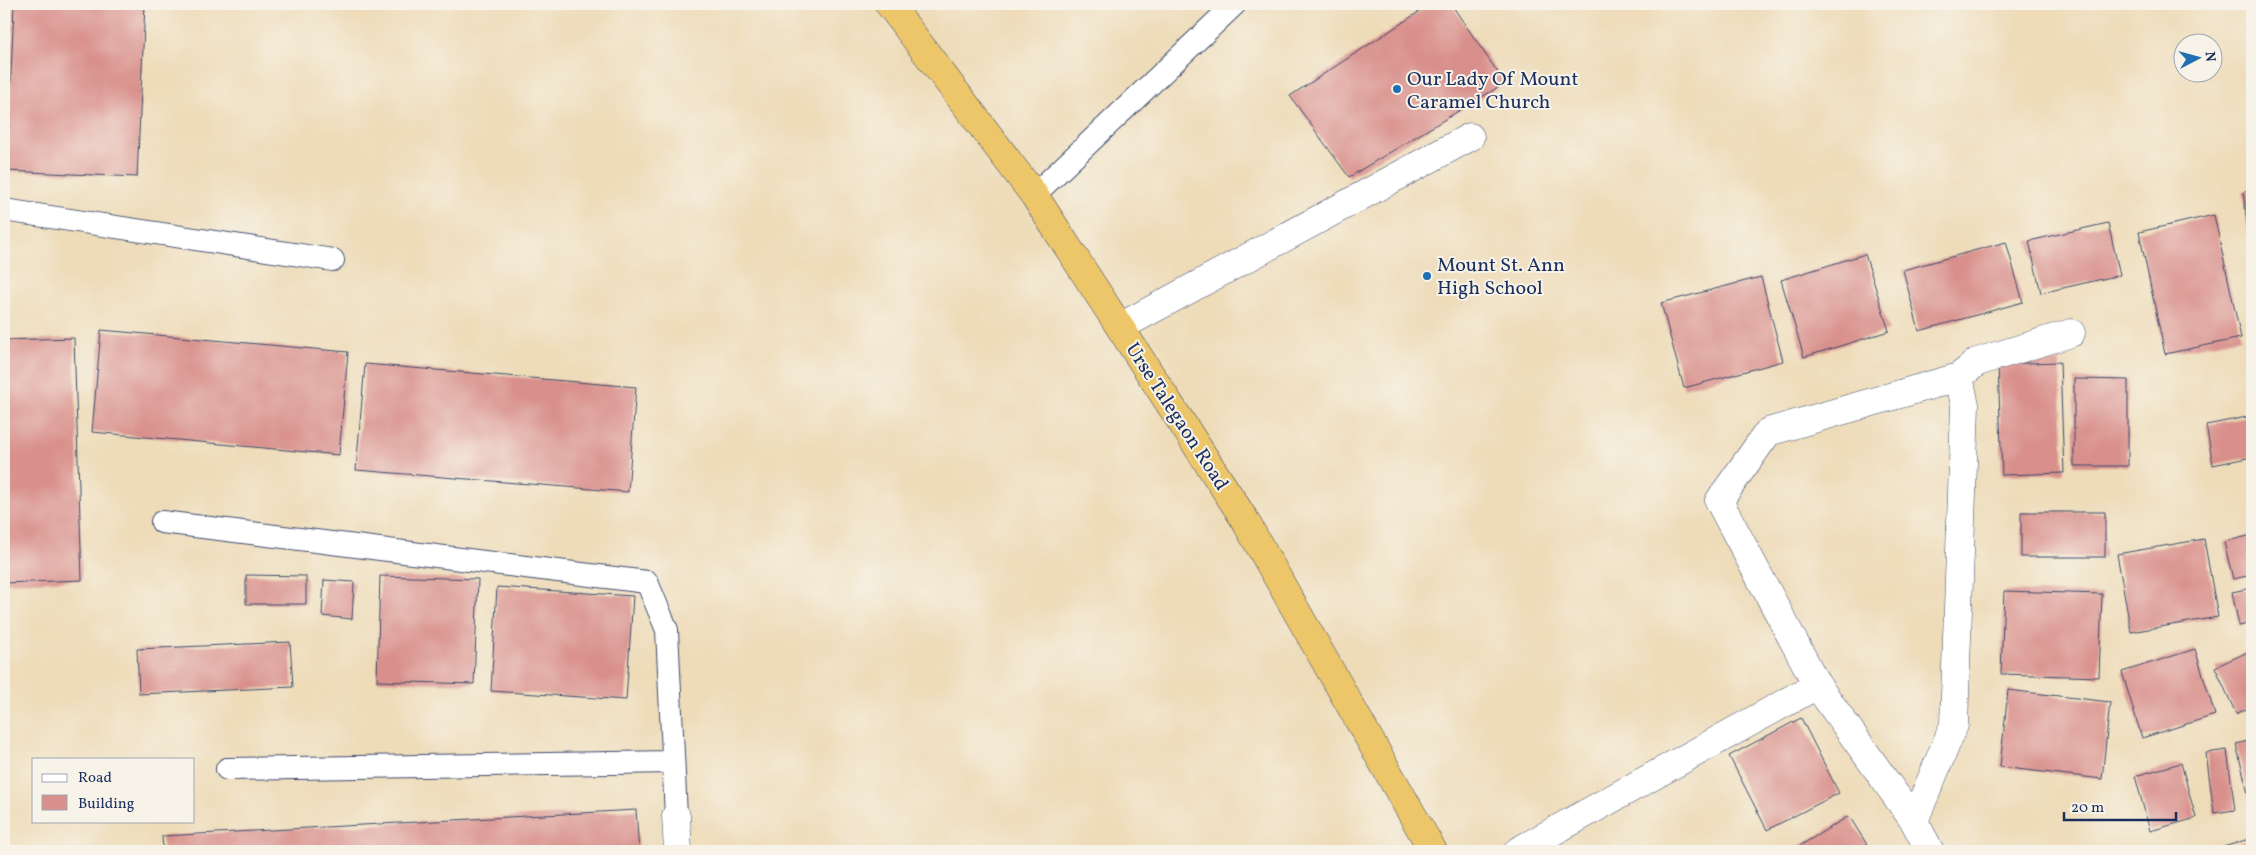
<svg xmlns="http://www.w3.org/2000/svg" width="2256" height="855" viewBox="0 0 2256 855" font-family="Vollkorn,serif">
<rect width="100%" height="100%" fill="#f7f3e8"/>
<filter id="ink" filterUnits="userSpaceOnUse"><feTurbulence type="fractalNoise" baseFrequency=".02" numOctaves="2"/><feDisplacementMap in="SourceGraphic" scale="10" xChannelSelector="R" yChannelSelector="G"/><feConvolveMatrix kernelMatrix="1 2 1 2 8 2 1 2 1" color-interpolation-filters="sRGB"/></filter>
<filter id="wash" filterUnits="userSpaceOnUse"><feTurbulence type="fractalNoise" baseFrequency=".0096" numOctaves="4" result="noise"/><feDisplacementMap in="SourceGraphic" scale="20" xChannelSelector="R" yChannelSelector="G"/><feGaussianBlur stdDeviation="1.12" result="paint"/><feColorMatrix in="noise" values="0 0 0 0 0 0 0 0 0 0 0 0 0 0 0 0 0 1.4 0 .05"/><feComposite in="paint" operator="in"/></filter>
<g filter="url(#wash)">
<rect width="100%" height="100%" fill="#eedcb9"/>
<g id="blocks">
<path fill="#d9908c" d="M14 4H145L137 177 7 171Z
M1431 4H1451L1505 83 1349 177 1290 96Z
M2252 191V252H2251L2243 192Z
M2214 215 2241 338 2165 354 2139 232Z
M2108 223 2120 275 2041 293 2029 241Z
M2006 242 2023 302 1919 331 1903 270Z
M1865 254 1889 331 1804 357 1781 280Z
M1761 277 1783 361 1684 388 1661 303Z
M101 330 348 352 339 455 92 432Z
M74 338 82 580 4 583V340Z
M2060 362 2064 473 2002 475 1998 364Z
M365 364 636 387 628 492 356 470Z
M2074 379 2128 380V466H2074Z
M2252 416V457L2213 465 2206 425Z
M2021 512H2105V557H2021Z
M2252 535V575L2233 579 2224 542Z
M2204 539 2218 617 2131 632 2117 554Z
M246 575 306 576V604H246Z
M380 576 478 579 474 684 377 681Z
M324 580 354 582 352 619 322 616Z
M497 587 633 596 626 700 491 691Z
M2252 588V623L2239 626 2232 592Z
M2004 591 2102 594 2099 677 2001 674Z
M290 642 293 687 139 694 137 649Z
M2195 649 2215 715 2142 738 2122 672Z
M2252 650V706L2236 714 2215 667Z
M2008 690 2110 702 2102 779 2000 767Z
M1801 718 1839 793 1767 830 1729 756Z
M2252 740V810L2236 744Z
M2227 750 2235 810 2214 813 2206 753Z
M2181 763 2196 818 2150 831 2135 776Z
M636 810 639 851H163L162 836Z
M1849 816 1871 851H1791Z
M2252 838V851H2211Z"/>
</g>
</g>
<g filter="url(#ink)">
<use href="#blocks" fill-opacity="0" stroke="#3b496c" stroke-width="1"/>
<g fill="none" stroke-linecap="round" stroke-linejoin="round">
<defs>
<path id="service" d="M1034 195 1235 4
M4 210 333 260
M162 522 647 582 667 630 676 816
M227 769 673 762"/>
<path id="minor" d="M1120 327 1470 137
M676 816 678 851
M1914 821 1954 725 1965 405 1959 377
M1518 851 1817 685
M1930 851 1914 821 1817 685 1719 501 1768 432 1959 377 1977 362 2071 333"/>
<path id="trunk" d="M889 4 1034 195 1243 517 1433 851"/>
</defs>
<use href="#service" stroke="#3b496c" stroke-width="24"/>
<use href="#minor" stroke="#3b496c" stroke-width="29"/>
<use href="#trunk" stroke="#3b496c" stroke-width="29"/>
<use href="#service" stroke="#fff" stroke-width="22"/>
<use href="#minor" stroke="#fff" stroke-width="28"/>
<use href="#trunk" stroke="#ecc669" stroke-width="28"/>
</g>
</g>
<g fill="#1f6fb2" stroke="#f7f3e8" stroke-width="2">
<circle cx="1397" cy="89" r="5"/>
<circle cx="1427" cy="276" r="5"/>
</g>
<g text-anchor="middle" stroke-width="4" stroke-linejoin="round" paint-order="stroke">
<g font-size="20" fill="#1b2f5e" stroke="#f7f3e8" text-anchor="start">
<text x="1407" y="85">Our Lady Of Mount<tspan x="1407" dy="23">Caramel Church</tspan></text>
<text x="1437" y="271">Mount St. Ann<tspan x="1437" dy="23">High School</tspan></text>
</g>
<g font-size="20" fill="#1b2f5e" stroke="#f7f3e8">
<text transform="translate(1178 416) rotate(57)" y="7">Urse Talegaon Road</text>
</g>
</g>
<rect width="2256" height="855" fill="none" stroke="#f7f3e8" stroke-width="20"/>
<rect x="32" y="758" width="162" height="65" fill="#f7f3e8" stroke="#9fa5b1"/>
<rect x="42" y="774" width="25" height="8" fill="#ffffff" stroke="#9fa5b1"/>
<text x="78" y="782" font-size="15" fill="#1b2f5e">Road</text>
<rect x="42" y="795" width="25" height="15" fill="#d9908c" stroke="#9fa5b1"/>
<text x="78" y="808" font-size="15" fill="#1b2f5e">Building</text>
<g transform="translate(2198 58) rotate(84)"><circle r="24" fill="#f7f3e8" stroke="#9fa5b1"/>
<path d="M0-4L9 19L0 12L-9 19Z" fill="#1f6fb2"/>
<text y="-8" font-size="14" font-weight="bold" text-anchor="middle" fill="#1b2f5e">N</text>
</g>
<path d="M2064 812v8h112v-8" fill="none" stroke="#1b2f5e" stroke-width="2.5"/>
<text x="2071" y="812" font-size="15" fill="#1b2f5e" stroke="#f7f3e8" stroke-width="4" paint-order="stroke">20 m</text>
</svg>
